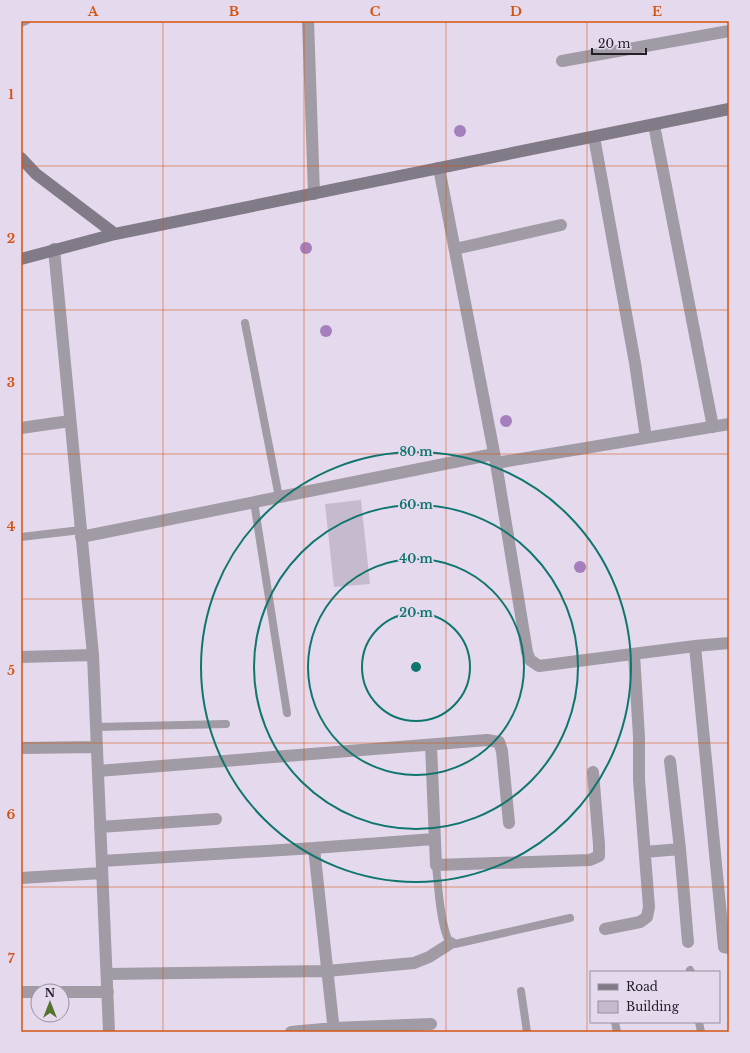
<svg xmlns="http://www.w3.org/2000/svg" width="750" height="1053" viewBox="0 0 750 1053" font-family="'Libre Baskerville',serif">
<rect width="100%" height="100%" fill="#e5d9ee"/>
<path fill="#c6bacf" d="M361 500 370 584 334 587 325 504Z"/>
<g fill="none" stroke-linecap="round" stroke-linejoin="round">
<path stroke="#a09ba4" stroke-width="8" d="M21 23 26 21
M245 323 279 497
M254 502 287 713
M21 537 81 530
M96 727 226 724
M436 865C438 884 440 922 448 939 450 942 452 943 455 944L570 918
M690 970 691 972
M521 991 527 1032
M615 1022 617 1032
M699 1022 701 1032"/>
<path stroke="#a09ba4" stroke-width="12" d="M308 21 314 194
M562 61 729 31
M654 125 713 427
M594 137 635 363 646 438
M439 168 496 463 527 652 530 660 539 666 695 646 729 643
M54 249 93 655 109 1032
M455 249 561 225
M21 428 70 421
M496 463 729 424
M81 537 494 454
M695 646 724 947 729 948
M21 657 93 655
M431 745 436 865 590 860 599 856V845L593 772
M21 748 97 747
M670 761 680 849 688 942
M98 771 487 740 499 742 502 751 509 823
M100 827 216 819
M314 848 334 1032
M645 852 680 849
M102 861 314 848 434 839
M21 878 102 873
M605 929 640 922 647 917 649 907 639 780V737L634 654
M107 974 327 971 414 963 429 957 451 943
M21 992H38
M62 992H108
M291 1032 334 1028 431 1024"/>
<path stroke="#817a87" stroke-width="12" d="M21 158 36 174 115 234
M21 259 115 234 729 109"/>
</g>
<g fill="#a57ebe">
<circle cx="460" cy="131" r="6"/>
<circle cx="306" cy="248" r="6"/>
<circle cx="326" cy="331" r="6"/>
<circle cx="506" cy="421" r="6"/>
<circle cx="580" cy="567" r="6"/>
</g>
<path fill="none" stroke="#d4530f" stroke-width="1" stroke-opacity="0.55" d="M163 21V1032M304 21V1032M446 21V1032M587 21V1032M21 166H729M21 310H729M21 454H729M21 599H729M21 743H729M21 887H729"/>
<g fill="none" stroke="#0f766e" stroke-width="2">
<circle cx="416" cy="667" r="54"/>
<circle cx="416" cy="667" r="108"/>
<circle cx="416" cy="667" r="162"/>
<circle cx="416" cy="667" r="215"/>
</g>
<circle cx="416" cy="667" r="6" fill="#0f766e" stroke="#e5d9ee" stroke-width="2"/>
<g font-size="12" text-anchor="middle" font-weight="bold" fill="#0f766e" stroke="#e5d9ee" stroke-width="3.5" stroke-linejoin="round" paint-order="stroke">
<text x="416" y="456">80 m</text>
<text x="416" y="509">60 m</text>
<text x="416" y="563">40 m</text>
<text x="416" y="617">20 m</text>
</g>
<rect width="750" height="1053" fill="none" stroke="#e5d9ee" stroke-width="44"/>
<rect x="590" y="971" width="130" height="52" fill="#e5d9ee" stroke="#988f9f"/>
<rect x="598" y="984" width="20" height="6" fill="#817a87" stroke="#988f9f"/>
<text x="626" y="991" font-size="12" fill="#242028">Road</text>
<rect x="598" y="1001" width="20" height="12" fill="#c6bacf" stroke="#988f9f"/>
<text x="626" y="1011" font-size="12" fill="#242028">Building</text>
<g transform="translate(50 1003)"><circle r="19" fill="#e5d9ee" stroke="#988f9f"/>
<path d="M0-3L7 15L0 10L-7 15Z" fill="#53742c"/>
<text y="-6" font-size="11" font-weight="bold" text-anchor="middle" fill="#242028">N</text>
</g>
<path d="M592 48v6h54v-6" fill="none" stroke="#242028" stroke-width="2"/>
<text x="598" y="48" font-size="12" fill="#242028" stroke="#e5d9ee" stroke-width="3" paint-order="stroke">20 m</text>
<rect x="22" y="22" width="706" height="1009" fill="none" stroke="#d4530f" stroke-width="1.5"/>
<g font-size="13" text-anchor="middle" font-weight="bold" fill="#d4530f">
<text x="93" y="16">A</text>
<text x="234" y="16">B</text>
<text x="375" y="16">C</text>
<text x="516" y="16">D</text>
<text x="657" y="16">E</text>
<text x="11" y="99">1</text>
<text x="11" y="243">2</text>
<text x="11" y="387">3</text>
<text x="11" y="531">4</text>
<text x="11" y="675">5</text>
<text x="11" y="819">6</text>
<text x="11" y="963">7</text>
</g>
</svg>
